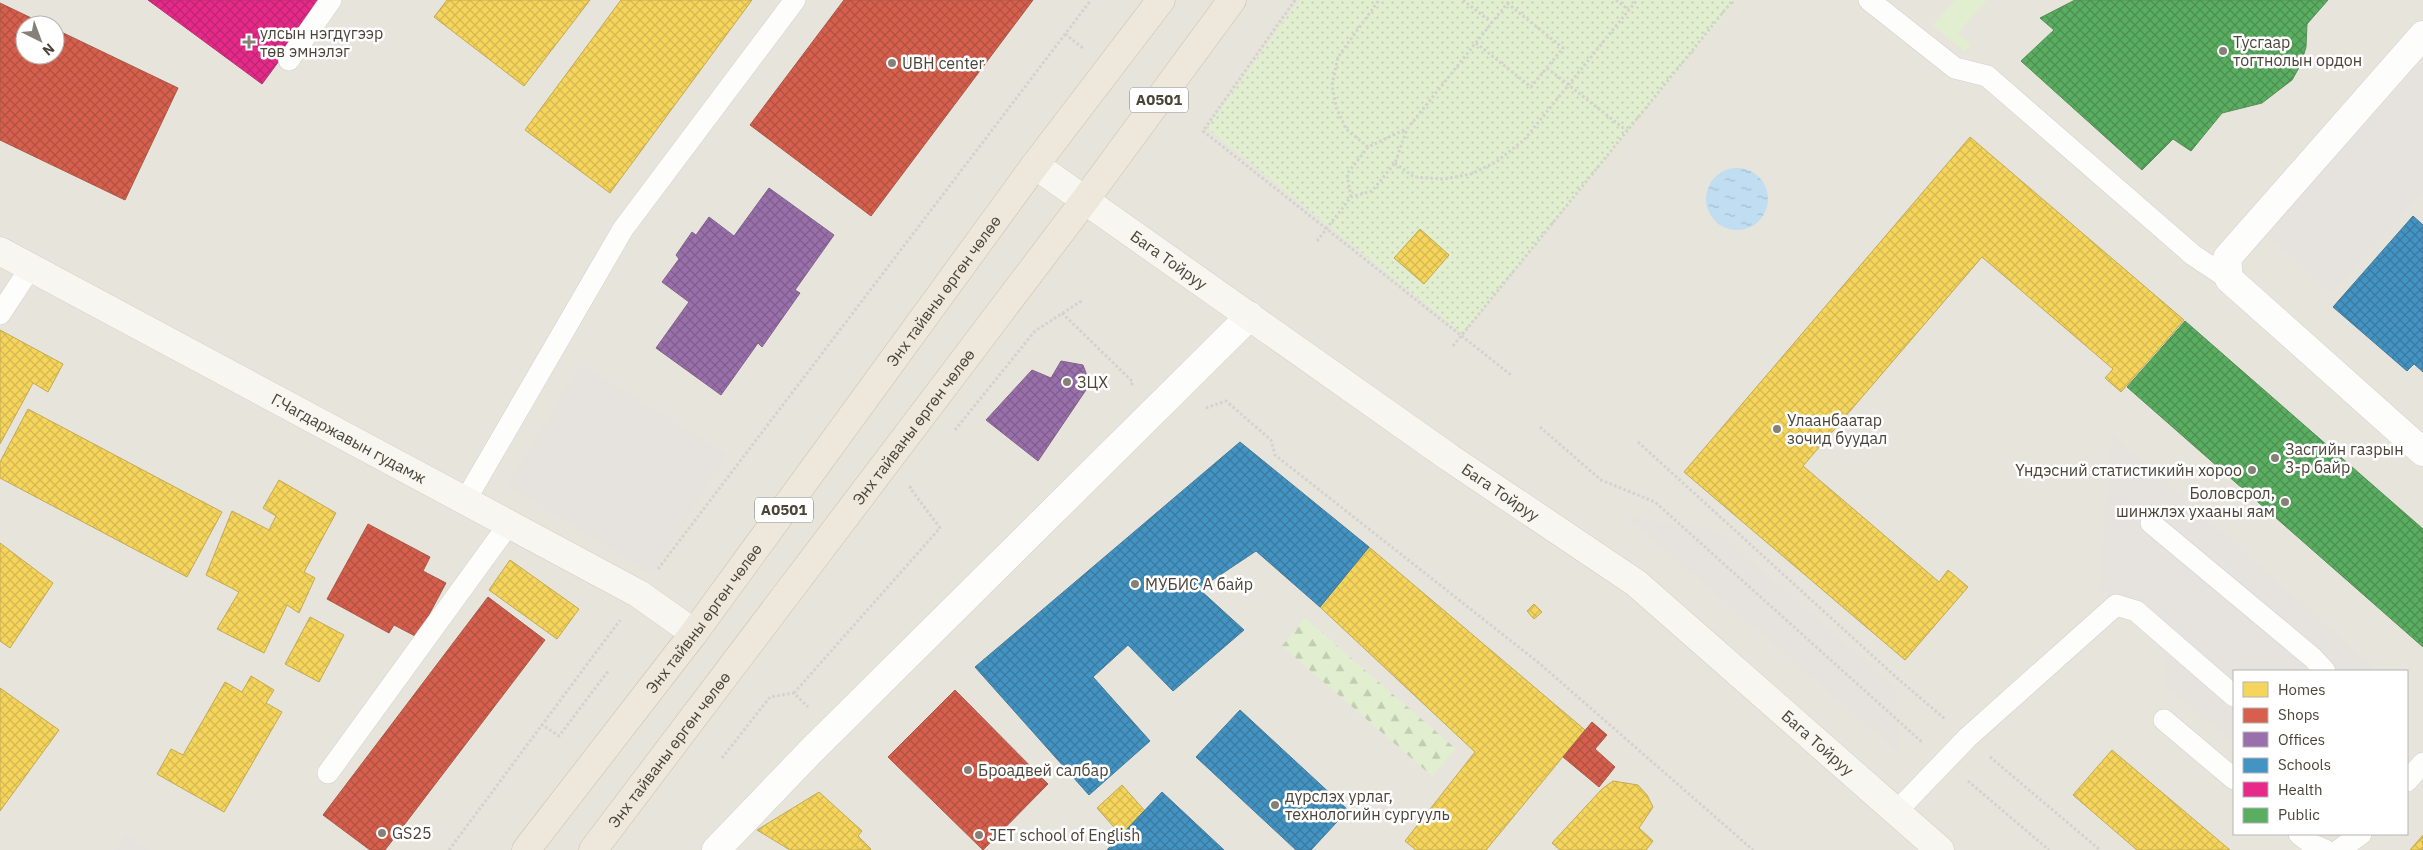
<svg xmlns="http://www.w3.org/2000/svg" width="2423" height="850" viewBox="0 0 2423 850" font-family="'IBM Plex Sans',sans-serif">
<defs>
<pattern id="forest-firs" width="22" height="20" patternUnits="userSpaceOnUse" patternTransform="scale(1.25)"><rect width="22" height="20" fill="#e1eecf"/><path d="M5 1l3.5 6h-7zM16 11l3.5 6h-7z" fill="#c3cdb2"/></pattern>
<pattern id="park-dots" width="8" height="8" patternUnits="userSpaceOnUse" patternTransform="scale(1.25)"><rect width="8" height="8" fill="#e1eecf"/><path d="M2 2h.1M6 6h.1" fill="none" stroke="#c3cdb2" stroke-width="1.8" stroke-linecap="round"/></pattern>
<pattern id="water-ripples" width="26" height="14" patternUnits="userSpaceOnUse" patternTransform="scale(1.25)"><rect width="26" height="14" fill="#c0ddf1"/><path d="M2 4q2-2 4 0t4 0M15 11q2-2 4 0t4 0" fill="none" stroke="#a6bfcf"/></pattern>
<pattern id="homes-cross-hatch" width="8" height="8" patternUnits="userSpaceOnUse" patternTransform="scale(1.25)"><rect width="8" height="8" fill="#f6d55c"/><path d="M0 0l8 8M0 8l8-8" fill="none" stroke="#d4b851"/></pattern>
<pattern id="shops-cross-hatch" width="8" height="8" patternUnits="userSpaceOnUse" patternTransform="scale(1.25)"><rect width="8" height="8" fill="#d6604d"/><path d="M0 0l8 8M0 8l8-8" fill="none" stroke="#b05141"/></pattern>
<pattern id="offices-cross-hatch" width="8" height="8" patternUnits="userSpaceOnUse" patternTransform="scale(1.25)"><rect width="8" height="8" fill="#9970ab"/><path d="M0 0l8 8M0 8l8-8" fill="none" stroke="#7f5e8c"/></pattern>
<pattern id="schools-cross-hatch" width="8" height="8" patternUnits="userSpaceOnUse" patternTransform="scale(1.25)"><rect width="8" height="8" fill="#4393c3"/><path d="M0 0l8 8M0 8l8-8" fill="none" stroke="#3a7a9f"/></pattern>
<pattern id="health-cross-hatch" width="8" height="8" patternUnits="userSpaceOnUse" patternTransform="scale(1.25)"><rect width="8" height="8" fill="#e7298a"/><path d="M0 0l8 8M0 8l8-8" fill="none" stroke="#bd2572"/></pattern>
<pattern id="public-cross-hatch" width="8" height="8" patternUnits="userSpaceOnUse" patternTransform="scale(1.25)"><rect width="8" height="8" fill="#5aae61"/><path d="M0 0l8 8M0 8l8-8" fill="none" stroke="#4c8f51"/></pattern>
</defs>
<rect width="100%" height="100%" fill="#f4f2ee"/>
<path fill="#e7e4dc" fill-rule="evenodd" d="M0 0H2423V850H0ZM25 25H55V55H25ZM2234 671H2407V834H2234Z"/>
<path fill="url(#forest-firs)" d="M1305 618 1456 749 1432 776 1282 646Z"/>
<path fill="url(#park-dots)" d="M1299 0H1736L1463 334 1207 128Z"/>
<path fill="#e1eecf" d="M1955 0H1987L1958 33 1971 45 1965 52 1933 25Z"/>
<path fill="#e6e3df" d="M2423 61V193L2331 293 2266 233Z
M581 364 727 454 652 575 507 485Z
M2112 433 2373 667 2370 671H2234V743L2165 687 2162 651 2116 605 2098 592Z
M1624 515 1717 531 1897 689 1899 753Z
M127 834 150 850H113Z"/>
<path fill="url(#water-ripples)" d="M1706 199a31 31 0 1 1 62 0a31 31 0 1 1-62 0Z"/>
<path fill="url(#homes-cross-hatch)" stroke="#c3aa52" d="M447 0H590L524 86 434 17Z
M621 0H752L610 193 525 130Z
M1970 137 2184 320 2121 392 2105 378 2113 369 1982 257 1803 466 1939 582 1948 570 1968 587 1905 660 1684 472Z
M1420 229 1449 255 1424 284 1394 258Z
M0 330 63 364 48 392 33 383 0 444Z
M28 409 222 512 187 577 0 478V462Z
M279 480 336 513 304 572 315 578 299 613 287 605 264 653 217 629 239 592 206 575 232 511 269 530 276 516 263 508Z
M0 543 53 583 10 648 0 641Z
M1369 547 1585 730 1486 850H1416L1405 841 1475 752 1320 607Z
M510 560 579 609 557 639 489 590Z
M1534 604 1542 612 1534 619 1527 611Z
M310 617 344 635 319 682 285 664Z
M251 676 274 690 266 703 282 712 224 812 157 774 171 749 183 755 225 682 242 692Z
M0 688 59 730 0 811Z
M2112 750 2230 850H2137L2073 795Z
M1613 781 1638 785 1647 795 1653 807 1639 828 1653 841 1646 850H1560L1552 843 1602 789Z
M1122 785 1145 811 1121 835 1097 808Z
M819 792 862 831 858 836 871 849 870 850H790L757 830Z
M2423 835V850H2410Z"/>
<path fill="url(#shops-cross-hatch)" stroke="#ac5847" d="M844 0H1033L871 216 750 125Z
M0 3 46 25H25V55H55V29L178 88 125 200 0 140Z
M368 524 430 557 423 571 446 583 417 637 394 625 389 633 327 599Z
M488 597 545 640 385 850H370L323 815Z
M955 690 1048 784 983 850 888 757Z
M1592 722 1607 735 1595 749 1615 767 1599 787 1563 757Z"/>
<path fill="url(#offices-cross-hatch)" stroke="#826389" d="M769 188 834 235 795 290 800 293 762 347 758 343 721 395 656 348 689 302 662 282 679 259 676 255 692 232 696 235 709 217 734 236Z
M1061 361 1083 365 1090 384 1038 461 986 420 1032 370 1051 378Z"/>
<path fill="url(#schools-cross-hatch)" stroke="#457b9a" d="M2413 216 2423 225V372L2414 364 2407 371 2333 307Z
M1240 442 1369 547 1320 607 1256 551 1199 589 1244 630 1173 691 1128 645 1093 677 1150 741 1089 795 975 667Z
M1240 710 1348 810 1311 850H1296L1196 757Z
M1162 792 1224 850H1107Z"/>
<path fill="url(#health-cross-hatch)" stroke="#b83172" d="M148 0H324L262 84Z"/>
<path fill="url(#public-cross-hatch)" stroke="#568e55" d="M2075 0H2328L2307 24 2306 47 2301 64 2292 80 2262 103 2222 113 2191 151 2173 139 2142 170 2021 61 2054 30 2040 18Z
M2185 321 2423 529V647L2127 387Z"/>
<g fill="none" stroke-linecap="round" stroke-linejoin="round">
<defs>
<path id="lane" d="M1869 0 1955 68 1987 76 2193 255 2229 279
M289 60 331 0
M0 314 31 267
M465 501 623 229 795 0
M2151 523 2313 658 2325 671
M2164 720 2234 779
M328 773 509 524
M2407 781 2423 763
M1896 812 1967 738 2116 605 2136 611 2234 696
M2299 834 2313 845 2325 850
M2339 850 2361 834"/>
<path id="street" d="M2423 35 2227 258 2229 279 2423 452
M716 850 812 750 1250 316"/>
<g id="secondary">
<path id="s1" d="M1035 165 1450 458 1636 583 1940 850"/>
<path id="s2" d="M0 251 639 594 694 633"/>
</g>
<g id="highway">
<path id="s3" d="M526 850 694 633 1035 165 1161 0"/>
<path id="s4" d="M593 850 1085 200 1232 0"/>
</g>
</defs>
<use href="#lane" stroke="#d2d0cb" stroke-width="22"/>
<use href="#street" stroke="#d2d0cb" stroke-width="29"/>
<use href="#secondary" stroke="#d3cfc5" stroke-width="29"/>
<use href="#highway" stroke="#ccbfa9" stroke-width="29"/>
<path stroke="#d3d2cc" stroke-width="3" stroke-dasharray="2.5 2.5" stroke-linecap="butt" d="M1295 0 1203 131 1511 375
M1463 0 1492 23
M1616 0 1629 10
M1065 34 1083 48
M1476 43 1531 87 1563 48 1507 3
M1547 68 1627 131
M1368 147 1346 129 1336 107 1332 85 1338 57 1379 0
M1395 163 1414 177 1444 179 1471 174 1496 162 1524 140 1637 0
M1351 197 1347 174 1368 147 1406 129
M1317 241 1351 197 1372 191 1395 163 1407 129 1510 0
M1062 313 1133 382 1131 385
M1453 346 1733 0
M1206 408 1226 401 1271 440 1275 455 1539 663 1753 850
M1540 427 1601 480 1655 502 1923 743
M955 430 1035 331 1083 300
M1638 442 1897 678 1945 719
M658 569 1091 0
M794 693 940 528 910 488 911 486
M541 724 559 736 609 670
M1990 757 2100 850
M722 758 770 697 794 693 808 707
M1968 781 2049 850
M449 850 620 620"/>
<use href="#lane" stroke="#fdfdfc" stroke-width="21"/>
<use href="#street" stroke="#fdfdfc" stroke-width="28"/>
<use href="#secondary" stroke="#f7f6f1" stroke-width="28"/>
<use href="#highway" stroke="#ede8db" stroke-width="28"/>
</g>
<g fill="#868178" stroke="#fff" stroke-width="2">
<path d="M246.5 34.5h5v5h5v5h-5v5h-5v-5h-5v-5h5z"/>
<circle cx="2223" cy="51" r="5"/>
<circle cx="892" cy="63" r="5"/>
<circle cx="1067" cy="382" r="5"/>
<circle cx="1777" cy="429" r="5"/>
<circle cx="2275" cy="458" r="5"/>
<circle cx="2252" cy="470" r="5"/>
<circle cx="2285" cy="502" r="5"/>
<circle cx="1135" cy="584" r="5"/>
<circle cx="968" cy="770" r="5"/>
<circle cx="1275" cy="805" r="5"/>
<circle cx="382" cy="833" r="5"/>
<circle cx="979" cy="835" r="5"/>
</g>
<g text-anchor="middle" stroke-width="5" stroke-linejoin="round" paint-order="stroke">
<g fill="#fff" stroke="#817c74" stroke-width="1">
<rect x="1130" y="87.5" width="58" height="25" rx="4"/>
<rect x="755" y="497.5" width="58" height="25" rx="4"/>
</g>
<g font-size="15" font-weight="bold" fill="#4b4439">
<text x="1159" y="105">A0501</text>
<text x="784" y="515">A0501</text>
</g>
<g font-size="16" fill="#4b4439" stroke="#fff" text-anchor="start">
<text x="260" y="39">улсын нэгдүгээр<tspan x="260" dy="18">төв эмнэлэг</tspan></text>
<text x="2233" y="48">Тусгаар<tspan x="2233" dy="18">тогтнолын ордон</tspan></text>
<text x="902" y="69">UBH center</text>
<text x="1077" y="388">ЗЦХ</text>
<text x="1787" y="426">Улаанбаатар<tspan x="1787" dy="18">зочид буудал</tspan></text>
<text x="2285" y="455">Засгийн газрын<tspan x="2285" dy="18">3-р байр</tspan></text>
<text x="2242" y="476" text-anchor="end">Үндэсний статистикийн хороо</text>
<text x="2275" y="499" text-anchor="end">Боловсрол,<tspan x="2275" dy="18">шинжлэх ухааны яам</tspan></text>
<text x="1145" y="590">МУБИС А байр</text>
<text x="978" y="776">Броадвей салбар</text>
<text x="1285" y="802">дүрслэх урлаг,<tspan x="1285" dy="18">технологийн сургууль</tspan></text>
<text x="392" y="839">GS25</text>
<text x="989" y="841">JET school of English</text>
</g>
<g font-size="16" fill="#4b4439" stroke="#fff">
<text dy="6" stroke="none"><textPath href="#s1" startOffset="164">Бага Тойруу</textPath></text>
<text dy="6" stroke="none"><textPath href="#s3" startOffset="698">Энх тайвны өргөн чөлөө</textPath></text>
<text dy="6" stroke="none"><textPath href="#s4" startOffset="531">Энх тайваны өргөн чөлөө</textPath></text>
<text dy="6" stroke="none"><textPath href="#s2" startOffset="396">Г.Чагдаржавын гудамж</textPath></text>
<text dy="6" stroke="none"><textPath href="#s1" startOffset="569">Бага Тойруу</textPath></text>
<text dy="6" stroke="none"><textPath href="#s3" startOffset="292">Энх тайвны өргөн чөлөө</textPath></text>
<text dy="6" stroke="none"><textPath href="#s1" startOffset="974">Бага Тойруу</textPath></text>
<text dy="6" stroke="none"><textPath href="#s4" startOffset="126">Энх тайваны өргөн чөлөө</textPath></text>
</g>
</g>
<rect x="2233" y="670" width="175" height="165" fill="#ffffff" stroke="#b7b4b0"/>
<rect x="2243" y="682" width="25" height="15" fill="#f6d55c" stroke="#b7b4b0"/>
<text x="2278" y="695" font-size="15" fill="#4b4439">Homes</text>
<rect x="2243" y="708" width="25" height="15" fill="#d6604d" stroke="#b7b4b0"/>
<text x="2278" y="720" font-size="15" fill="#4b4439">Shops</text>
<rect x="2243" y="732" width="25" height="15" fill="#9970ab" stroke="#b7b4b0"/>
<text x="2278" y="745" font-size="15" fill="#4b4439">Offices</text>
<rect x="2243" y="758" width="25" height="15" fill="#4393c3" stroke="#b7b4b0"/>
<text x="2278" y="770" font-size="15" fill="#4b4439">Schools</text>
<rect x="2243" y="782" width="25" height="15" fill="#e7298a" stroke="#b7b4b0"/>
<text x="2278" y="795" font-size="15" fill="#4b4439">Health</text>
<rect x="2243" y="808" width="25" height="15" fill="#5aae61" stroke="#b7b4b0"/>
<text x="2278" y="820" font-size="15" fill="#4b4439">Public</text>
<g transform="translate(40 40) rotate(138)"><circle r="24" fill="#ffffff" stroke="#b7b4b0"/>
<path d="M0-4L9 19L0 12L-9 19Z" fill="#868178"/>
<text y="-8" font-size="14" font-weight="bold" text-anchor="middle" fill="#4b4439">N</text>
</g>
</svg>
